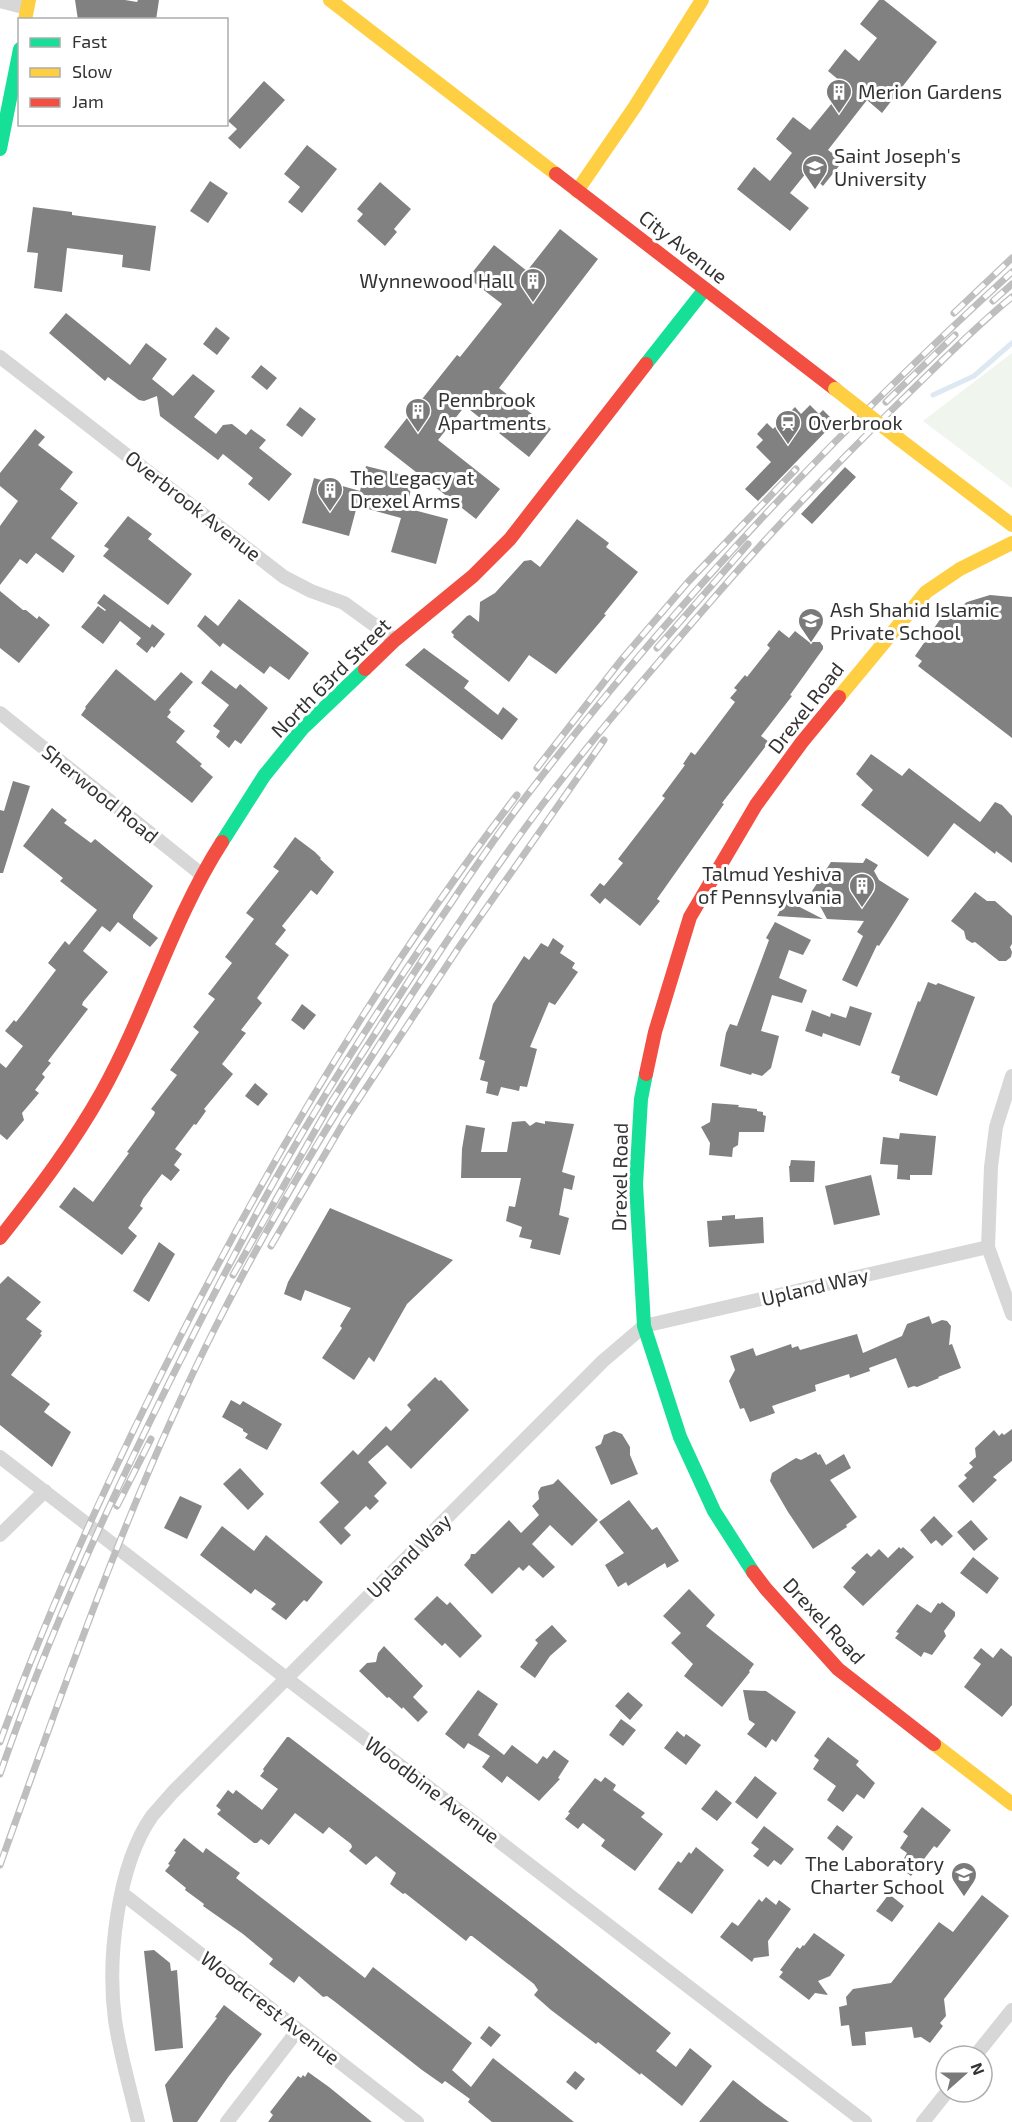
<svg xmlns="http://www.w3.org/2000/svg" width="1012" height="2122" viewBox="0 0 1012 2122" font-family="'Exo 2',sans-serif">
<rect width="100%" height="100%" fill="#fff"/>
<path fill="#f0f5ed" d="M1012 353V488L923 421Z"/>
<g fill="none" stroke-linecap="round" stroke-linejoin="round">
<path stroke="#dde8f2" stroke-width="5" d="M933 395 974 376 1012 343"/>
</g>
<path fill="#818181" d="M75 0H125L137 2 138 0H159L156 20H78Z
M879 0H884L937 42 882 113 867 100 828 150 843 161 823 186 807 172 790 193 809 208 790 231 737 189 754 167 770 181 792 153 776 139 793 117 810 130 846 86 828 71 845 49 859 61 877 38 860 24Z
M264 81 285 100 240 149 228 138 237 129 228 121Z
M307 145 337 169 302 213 288 202 300 187 284 174Z
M210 181 228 193 208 223 190 211Z
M380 182 411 209 394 229 397 232 385 246 357 221 363 214 357 209Z
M33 207 72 212V215L156 226 150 271 122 267 123 255 67 248 62 292 34 288 38 253 27 252Z
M560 229 598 259 499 388 551 429 529 457 465 406 438 440 500 489 476 519 384 447 457 355 460 357 502 304 468 278 494 245 527 271Z
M66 313 130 365 146 343 167 359 152 379 173 396 193 374 215 391 194 417 216 434 223 425 232 424 246 435 251 429 266 440 259 448 292 474 269 501 248 484 253 478 223 454 218 460 160 416 157 396 144 401 139 400 108 377 105 381 49 333Z
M216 327 230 338 217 355 203 344Z
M261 365 277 378 267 390 251 377Z
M810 405 819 414 823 410 835 422 758 501 745 489 771 462 756 447 763 440 757 434 767 423 773 429 795 407 801 414Z
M300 407 316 419 302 437 286 425Z
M35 429 45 437 38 445 73 472 60 489 78 503 51 538 75 556 63 573 36 553 27 564 20 559 0 585V526L18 501 0 486V473Z
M366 466 414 478 406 508 448 519 436 564 391 552 401 518 357 506 349 536 302 523 314 478 360 491Z
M845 467 856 477 812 524 801 514Z
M128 516 152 534 148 539 192 574 168 605 103 556 109 549 104 546Z
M577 519 609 543 606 547 638 572 604 614 606 615 556 674 529 655 509 682 453 637 454 635 451 632 467 616 470 615 479 622 480 602 495 593 524 561 531 560 540 567Z
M0 591 23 610H26L37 619 39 616 50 625 19 663 0 648Z
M104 594 150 628 152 624 165 634 154 648 152 646 147 653 136 644 141 638 120 621 103 644 81 627 98 606 105 611 106 610 97 603Z
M990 595 1012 597V738L918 666 922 661 915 656 941 618 942 620 967 602Z
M239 599 309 653 289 680 270 666 264 674 223 643 220 647 197 626 205 615 218 626Z
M779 630 789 638 795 631 809 642H820L823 646V649L790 695 792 696 761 736 769 742 722 803 724 804 657 899 660 901 640 926 605 898 600 904 590 895 600 883 604 886 623 863 618 859 665 798 662 796 685 765 683 764 691 752 695 755 735 702 730 698 737 690 734 688 745 675 747 677 770 648 767 645Z
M424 648 469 681 464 688 498 715 503 707 518 719 502 740 405 665Z
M116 669 155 701 181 672 193 682 169 710 171 712 167 717 185 731 176 742 202 764 200 766 213 777 192 803 81 715 86 708 85 707Z
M211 670 236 689 240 684 268 708 241 744 235 740 229 748 216 737 220 731 213 726 229 705 201 683Z
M871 754 902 776 909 768 980 822 995 802 1002 805 1012 816V863L996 851 995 854 954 823 928 857 861 805 873 790 856 774Z
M13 781 30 786 3 873H0V810L4 811Z
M52 808 67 820 64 823 91 843 95 839 153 886 133 915V918L158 938 150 947 118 922 110 932 102 926 83 951 108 972 83 1002 82 1005 88 1009 48 1061 51 1063 42 1074 45 1077 35 1090 39 1093 22 1113 24 1120 7 1140 0 1134V1063L6 1068 23 1046 5 1031 14 1020 16 1022 24 1012 56 970 48 963 65 941 69 945 97 910 60 881 63 878 23 846Z
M295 837 315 852 321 858 320 859 334 872 317 895 311 890 282 926 286 930 275 944 289 955 257 998 262 1003 241 1030 246 1033 222 1064 233 1074 204 1109 206 1111 196 1125 194 1124 175 1149 182 1154 174 1165 180 1170 171 1181 162 1174 143 1199 140 1206 143 1208 128 1228 137 1236 122 1255 59 1207 74 1187 93 1202 129 1153 127 1152 154 1115 155 1112 151 1109 177 1075 170 1070 199 1032 193 1027 215 999 208 994 232 963 225 957 254 919 246 913 279 871 273 867Z
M866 858 878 865 874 871 879 880 909 899 879 946 877 945 857 987 842 980 863 936 857 932 864 921 827 919 812 891 831 862 863 863Z
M975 892 987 901H995L1012 916V944L1010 947 1012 952 1011 957 1006 961H999L975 942 972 943 966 939 964 931 951 921Z
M786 900 823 919 777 916Z
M775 922 811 940 803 955 789 950 779 978 807 990 802 1003 772 995 761 1031 779 1036 771 1068 762 1076 752 1073 751 1075 720 1066 726 1033 730 1024 737 1026 769 940 766 938Z
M553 938 564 946 560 953 575 963 572 968 578 972 555 1005 549 1002 530 1047 537 1049 527 1087 520 1086 519 1091 501 1087 498 1096 486 1093 488 1082 480 1080 485 1061 479 1059 493 1004 524 956 529 960 541 943 548 947Z
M928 982 936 985 938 983 975 997 937 1096 899 1081 900 1076 891 1073 918 1001 920 1002Z
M302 1004 316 1015 304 1030 291 1020Z
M850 1006 872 1013 860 1046 823 1033 822 1037 805 1031 812 1010 830 1017 831 1013 846 1018Z
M255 1083 268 1094 258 1106 245 1096Z
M712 1103 739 1105 738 1107 757 1109V1111L763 1112V1115L766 1116 764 1132H739L738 1145 733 1148 732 1157 709 1155 710 1143 701 1127 710 1122Z
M525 1121 530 1126 536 1122 545 1124V1121L574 1124 562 1172 575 1176 572 1190 564 1188 559 1215 569 1218 560 1255 530 1248 532 1240 519 1237 522 1227 506 1221 509 1206 515 1207 521 1178H461L462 1149 466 1125 485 1128 481 1152H507L512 1122Z
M900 1133 936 1136 932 1175H910V1180L897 1179 898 1165 880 1164 883 1137 899 1139Z
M791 1160 815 1161 814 1182H790L789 1166H790Z
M871 1175 880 1215 834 1225 825 1186Z
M330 1208 453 1260 407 1304 374 1362 369 1357 354 1380 322 1358 342 1328 340 1326 351 1308 305 1290 301 1301 284 1294 288 1282Z
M735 1215V1219L763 1217 764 1243 709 1247 707 1221 722 1220V1216Z
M159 1242 175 1254 149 1302 133 1291Z
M8 1276 41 1302 26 1319 42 1331 40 1334 42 1335 11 1375 50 1404 44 1412 71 1432 52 1467 0 1425V1284Z
M929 1316 932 1324 942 1320 947 1321 951 1326 949 1345 952 1344 961 1368 938 1377 939 1378 917 1387 914 1386 908 1388 896 1358 869 1368 870 1371 850 1378 849 1374 815 1385 816 1391 772 1406 775 1413 750 1422 744 1408 740 1409 729 1381 735 1370 730 1356 753 1348 756 1356 791 1344 792 1348 798 1346 800 1350 857 1334 863 1353 902 1336 907 1324Z
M435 1377 439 1381 441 1380 469 1410 411 1469 387 1445 368 1462 387 1483 374 1496 379 1501 370 1510 366 1506 344 1528 351 1535 341 1545 319 1522 339 1502 320 1483 353 1450 358 1455 386 1426 391 1431 411 1410 407 1405Z
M231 1400 240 1405 243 1401 282 1424 267 1450 245 1438 248 1434 243 1431V1429L222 1417Z
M1012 1429V1461L993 1477 997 1480 973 1503 958 1486 967 1478 964 1475 973 1467 969 1463 976 1457 975 1448 994 1430 999 1436 1002 1433 1004 1435Z
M614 1431 622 1434 630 1447V1455L638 1474 611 1485 595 1447 601 1444 604 1435Z
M816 1452 818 1455 820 1454 826 1465 844 1454 851 1468 830 1480 857 1517 846 1525 847 1527 813 1549 788 1512 770 1481 772 1473 791 1461 796 1458 801 1460Z
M240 1468 264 1494 248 1510 223 1484Z
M558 1479 598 1520 572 1546 550 1525 532 1544 555 1567 543 1578 529 1565 523 1571 519 1567 492 1594 464 1565 470 1558 471 1554H475L509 1520 521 1533 539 1515 532 1506 539 1499 538 1492 541 1487 553 1484Z
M180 1496 202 1506 187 1539 164 1528Z
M629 1500 652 1530 657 1527 679 1561 667 1568 665 1563 628 1586 626 1582 618 1587 605 1565 624 1553 599 1522Z
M934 1516 953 1536 942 1546 936 1540 931 1544 920 1530Z
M971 1520 988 1539 974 1551 957 1532Z
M222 1526 254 1551 266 1535 323 1582 307 1602 304 1600 301 1603 286 1620 271 1609 276 1604 255 1589 251 1594 200 1555Z
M899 1547 901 1549 903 1547 914 1557 863 1606 843 1587 856 1572 851 1568 867 1553 871 1557 879 1549 888 1558Z
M973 1557 999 1578 987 1594 960 1573Z
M689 1589 715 1615 706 1626 754 1664 749 1671 750 1672 722 1707 684 1676 693 1664 671 1643 681 1633 663 1616Z
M437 1596 447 1605 450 1602 482 1636 460 1658 445 1643 442 1646 414 1619Z
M942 1602 955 1612V1616L944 1631 946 1636 932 1655 924 1652 921 1657 895 1638 899 1633 896 1632 917 1604 931 1613 938 1603 940 1604Z
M552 1625 567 1641 550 1656 535 1678 520 1667 538 1643 535 1640Z
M384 1646 423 1686 413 1697 428 1712 418 1722 403 1707 402 1709 389 1697 387 1698 359 1671 367 1663 376 1662 378 1653Z
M981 1648 993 1658 1001 1648 1012 1657V1705L1002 1717 964 1687 981 1664 973 1658Z
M478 1690 498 1704 478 1735 504 1755 512 1745 537 1764 543 1756 547 1759 554 1750 569 1761 558 1778 560 1779 539 1801 507 1776 502 1783 482 1767 490 1756 468 1743 464 1749 445 1734Z
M743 1690 766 1691 796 1712 776 1742 772 1739 766 1748 747 1734 755 1724 749 1720Z
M628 1692 643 1705 630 1720 615 1706Z
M621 1719 636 1730 623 1746 609 1735Z
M677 1731 684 1737 686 1734 701 1745 686 1765 664 1748Z
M287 1737H289L557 1943 671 2033 656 2051 676 2067 690 2048 712 2066 682 2106 641 2073 640 2075 598 2042 596 2044 551 2010 534 1995 538 1990 534 1984 472 1936H470L466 1941 405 1893 403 1894 390 1884 396 1873 376 1856 366 1865 349 1851 352 1847 351 1844 329 1827 323 1834 295 1813 269 1845 261 1839 257 1843H254L217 1814 221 1810 216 1806 228 1790 233 1794 236 1790 262 1810 278 1789 260 1776 264 1771 263 1769Z
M828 1737 859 1761 856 1765 875 1783 864 1799 857 1794 843 1812 827 1800 836 1786 813 1769 819 1760 814 1756Z
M755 1776 777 1793 757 1819 735 1802Z
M605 1777 616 1785 613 1790 645 1813 641 1817 663 1834 635 1871 601 1846 605 1840 583 1823 578 1829 565 1819 570 1813 568 1812 595 1778 601 1782Z
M716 1790 732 1803 717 1821 701 1809Z
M922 1807 951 1830 937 1848 934 1846 911 1876 899 1867 907 1853 900 1848 908 1836 903 1832Z
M837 1825 853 1837 843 1851 827 1838Z
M764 1826 794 1849 781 1865 774 1860 768 1867 753 1856 759 1849 751 1843Z
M184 1838 203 1853 206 1848 240 1873 236 1878 365 1978 373 1967 472 2043 452 2070 471 2087 493 2058 574 2122H492L468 2102 470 2099 445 2081 442 2084 422 2070 334 2001 327 1996 323 1997 299 1976 294 1983 269 1964 273 1959 243 1934 203 1906 204 1904 185 1890 186 1888 165 1871 170 1865 168 1864 176 1852 174 1851Z
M696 1847 724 1870 692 1914 658 1889 678 1861 681 1863 689 1852 691 1854Z
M889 1894 904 1906 892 1922 876 1911Z
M982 1895 1009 1916 944 1999 946 2016 940 2023 943 2026 930 2043 921 2037 914 2038 912 2027 865 2032 866 2045 852 2046 849 2025 841 2026 839 2007 847 2005 846 1997 853 1989 891 1983 939 1922 953 1932Z
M766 1897 776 1905 779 1900 791 1909 768 1941 769 1956 754 1958 752 1962 720 1937 732 1922 738 1926 759 1899 762 1902Z
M814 1933 845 1955 830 1976 818 1981 828 1995 815 1993 809 2000 779 1977 783 1972 780 1970 797 1947 800 1949 803 1945 804 1946Z
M154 1950 170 1963 171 1971 177 1970 183 2048 155 2051 144 1951Z
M224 2005 262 2034 229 2076 197 2122H173L165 2085 217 2018 215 2017Z
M489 2026 501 2035 491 2047 480 2038Z
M575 2071 585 2079 576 2090 566 2082Z
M308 2072 329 2087 372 2122H268L273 2115 270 2112 298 2076 301 2078 303 2075 305 2077Z
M733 2080 765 2105 789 2122H699Z"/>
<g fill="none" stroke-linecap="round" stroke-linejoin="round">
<path stroke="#d7d7d7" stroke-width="14" d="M0 1 27 8
M0 357 284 577 311 591 344 603 395 640
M0 713 201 874
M1012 1076 996 1127 991 1167 988 1247 1012 1314
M0 1457 299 1688 865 2122
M0 1535 45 1491
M123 1894 417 2122
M975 2056 1012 2010
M138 2122C130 2088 120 2054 115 2020 107 1960 117 1866 152 1816 159 1808 166 1800 173 1792L603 1361 644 1326 988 1247
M227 2122 298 2030
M923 2122 947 2092"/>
<path stroke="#16e098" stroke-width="14" d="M0 149 20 49
M646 364 705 289
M222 842 264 776 302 729 365 669
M646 1074 641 1099 636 1184 644 1326 680 1437 714 1511 753 1572"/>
<path stroke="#ffcf43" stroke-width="14" d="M330 0 556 174
M25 20 29 0
M577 191 634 108 702 0
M899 439 1012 525
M839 697 926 592 960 569 1012 543
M934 1744 1012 1804"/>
<path stroke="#f24e42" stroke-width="14" d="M556 174 835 389
M365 669 395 640 473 576 510 539 646 364
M646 1074 655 1032 690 917 756 805 802 742 839 697
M0 1238C37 1191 73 1144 102 1092 147 1011 172 920 222 842
M753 1572 766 1589 838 1669 934 1744"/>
<defs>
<path id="rail" d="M993 301 1012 284
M954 313 1012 258
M886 402 955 335
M657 648 748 544
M537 768 622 659 688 582 796 469
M271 1246 345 1120 459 947 604 740
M233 1275 332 1101 428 951
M117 1506 151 1439
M0 1742C50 1604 112 1470 179 1339 276 1149 387 964 517 795
M0 1774C49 1632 112 1496 180 1361 213 1296 246 1230 283 1166 332 1081 385 999 441 918 470 875 499 831 531 790 675 602 837 431 1012 272
M0 1865C65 1684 128 1501 215 1328 269 1221 332 1117 397 1017 444 945 491 873 542 805 596 734 654 667 712 600 774 528 840 460 908 394 942 361 975 327 1012 297"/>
</defs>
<use href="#rail" stroke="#bebebe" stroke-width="7"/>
<use href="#rail" stroke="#fff" stroke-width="4.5" stroke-dasharray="14" stroke-linecap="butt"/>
<path stroke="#ffcf43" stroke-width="14" d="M835 389 899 439"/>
</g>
<defs>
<symbol id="building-pin" viewBox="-11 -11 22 30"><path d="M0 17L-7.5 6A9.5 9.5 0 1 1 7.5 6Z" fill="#7a7a7a" stroke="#fff"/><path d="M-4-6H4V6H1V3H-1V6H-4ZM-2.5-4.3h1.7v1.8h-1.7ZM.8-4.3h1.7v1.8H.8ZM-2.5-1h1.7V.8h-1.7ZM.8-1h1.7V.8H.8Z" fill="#fff"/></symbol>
<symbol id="university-pin" viewBox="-11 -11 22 30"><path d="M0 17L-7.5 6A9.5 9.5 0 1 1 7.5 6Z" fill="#7a7a7a" stroke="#fff"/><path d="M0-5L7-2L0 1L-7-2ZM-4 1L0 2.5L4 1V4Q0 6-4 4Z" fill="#fff"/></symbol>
<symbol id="station-pin" viewBox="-11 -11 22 30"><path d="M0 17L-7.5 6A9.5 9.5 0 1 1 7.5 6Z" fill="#7a7a7a" stroke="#fff"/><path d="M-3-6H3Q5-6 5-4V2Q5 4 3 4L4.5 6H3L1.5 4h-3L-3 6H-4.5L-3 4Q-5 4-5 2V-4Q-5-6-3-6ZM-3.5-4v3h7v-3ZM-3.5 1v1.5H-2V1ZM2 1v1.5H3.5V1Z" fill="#fff"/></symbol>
<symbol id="school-pin" viewBox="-11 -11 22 30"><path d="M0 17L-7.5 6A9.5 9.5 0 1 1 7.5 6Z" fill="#7a7a7a" stroke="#fff"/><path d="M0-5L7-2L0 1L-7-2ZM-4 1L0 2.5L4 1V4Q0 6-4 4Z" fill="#fff"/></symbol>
</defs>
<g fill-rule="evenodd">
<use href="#building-pin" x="824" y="77" width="30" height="40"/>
<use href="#university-pin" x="800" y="153" width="30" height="40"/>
<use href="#building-pin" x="518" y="266" width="30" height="40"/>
<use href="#building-pin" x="403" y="396" width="30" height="40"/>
<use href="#station-pin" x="773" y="408" width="30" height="40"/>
<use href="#building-pin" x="315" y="475" width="30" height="40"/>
<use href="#school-pin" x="796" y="606" width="30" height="40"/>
<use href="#building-pin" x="847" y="871" width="30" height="40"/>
<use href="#school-pin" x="949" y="1860" width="30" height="40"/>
</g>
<g text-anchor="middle" stroke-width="6" stroke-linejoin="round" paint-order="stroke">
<g font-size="20" fill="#333" stroke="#fff" text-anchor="start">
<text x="858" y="99">Merion Gardens</text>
<text x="834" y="163">Saint Joseph's<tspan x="834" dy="23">University</tspan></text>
<text x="514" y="288" text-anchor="end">Wynnewood Hall</text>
<text x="438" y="407">Pennbrook<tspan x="438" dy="23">Apartments</tspan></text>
<text x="808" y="430">Overbrook</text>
<text x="350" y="485">The Legacy at<tspan x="350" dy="23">Drexel Arms</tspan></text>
<text x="830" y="617">Ash Shahid Islamic<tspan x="830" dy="23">Private School</tspan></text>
<text x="842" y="881" text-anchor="end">Talmud Yeshiva<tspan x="842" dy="23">of Pennsylvania</tspan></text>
<text x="944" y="1871" text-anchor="end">The Laboratory<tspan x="944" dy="23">Charter School</tspan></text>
</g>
<g font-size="20" fill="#333" stroke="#fff">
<text transform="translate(683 247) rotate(38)" y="7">City Avenue</text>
<text transform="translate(193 506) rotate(38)" y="7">Overbrook Avenue</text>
<text transform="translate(331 678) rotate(-45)" y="7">North 63rd Street</text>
<text transform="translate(806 708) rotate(-52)" y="7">Drexel Road</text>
<text transform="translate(100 794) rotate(39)" y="7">Sherwood Road</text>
<text transform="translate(620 1177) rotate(-89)" y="7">Drexel Road</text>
<text transform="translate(815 1287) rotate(-13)" y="7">Upland Way</text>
<text transform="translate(409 1556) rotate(-45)" y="7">Upland Way</text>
<text transform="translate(824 1621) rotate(47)" y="7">Drexel Road</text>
<text transform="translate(432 1790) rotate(37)" y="7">Woodbine Avenue</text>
<text transform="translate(270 2008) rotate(38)" y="7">Woodcrest Avenue</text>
</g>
</g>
<rect x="18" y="18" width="210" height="108" fill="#ffffff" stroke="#adadad" stroke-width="1.5"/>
<rect x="30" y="38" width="30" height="9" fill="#16e098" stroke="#adadad" stroke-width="1.5"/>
<text x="72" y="48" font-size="18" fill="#333333">Fast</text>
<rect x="30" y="68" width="30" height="9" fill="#ffcf43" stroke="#adadad" stroke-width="1.5"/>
<text x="72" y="78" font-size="18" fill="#333333">Slow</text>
<rect x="30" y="98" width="30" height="9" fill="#f24e42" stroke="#adadad" stroke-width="1.5"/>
<text x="72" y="108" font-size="18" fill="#333333">Jam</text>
<g transform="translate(964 2074) rotate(69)"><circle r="28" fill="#ffffff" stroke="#adadad" stroke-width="1.5"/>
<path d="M0-4.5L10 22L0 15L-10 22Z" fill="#7a7a7a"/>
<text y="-9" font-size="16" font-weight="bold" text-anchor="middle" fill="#333333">N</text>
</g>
</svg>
